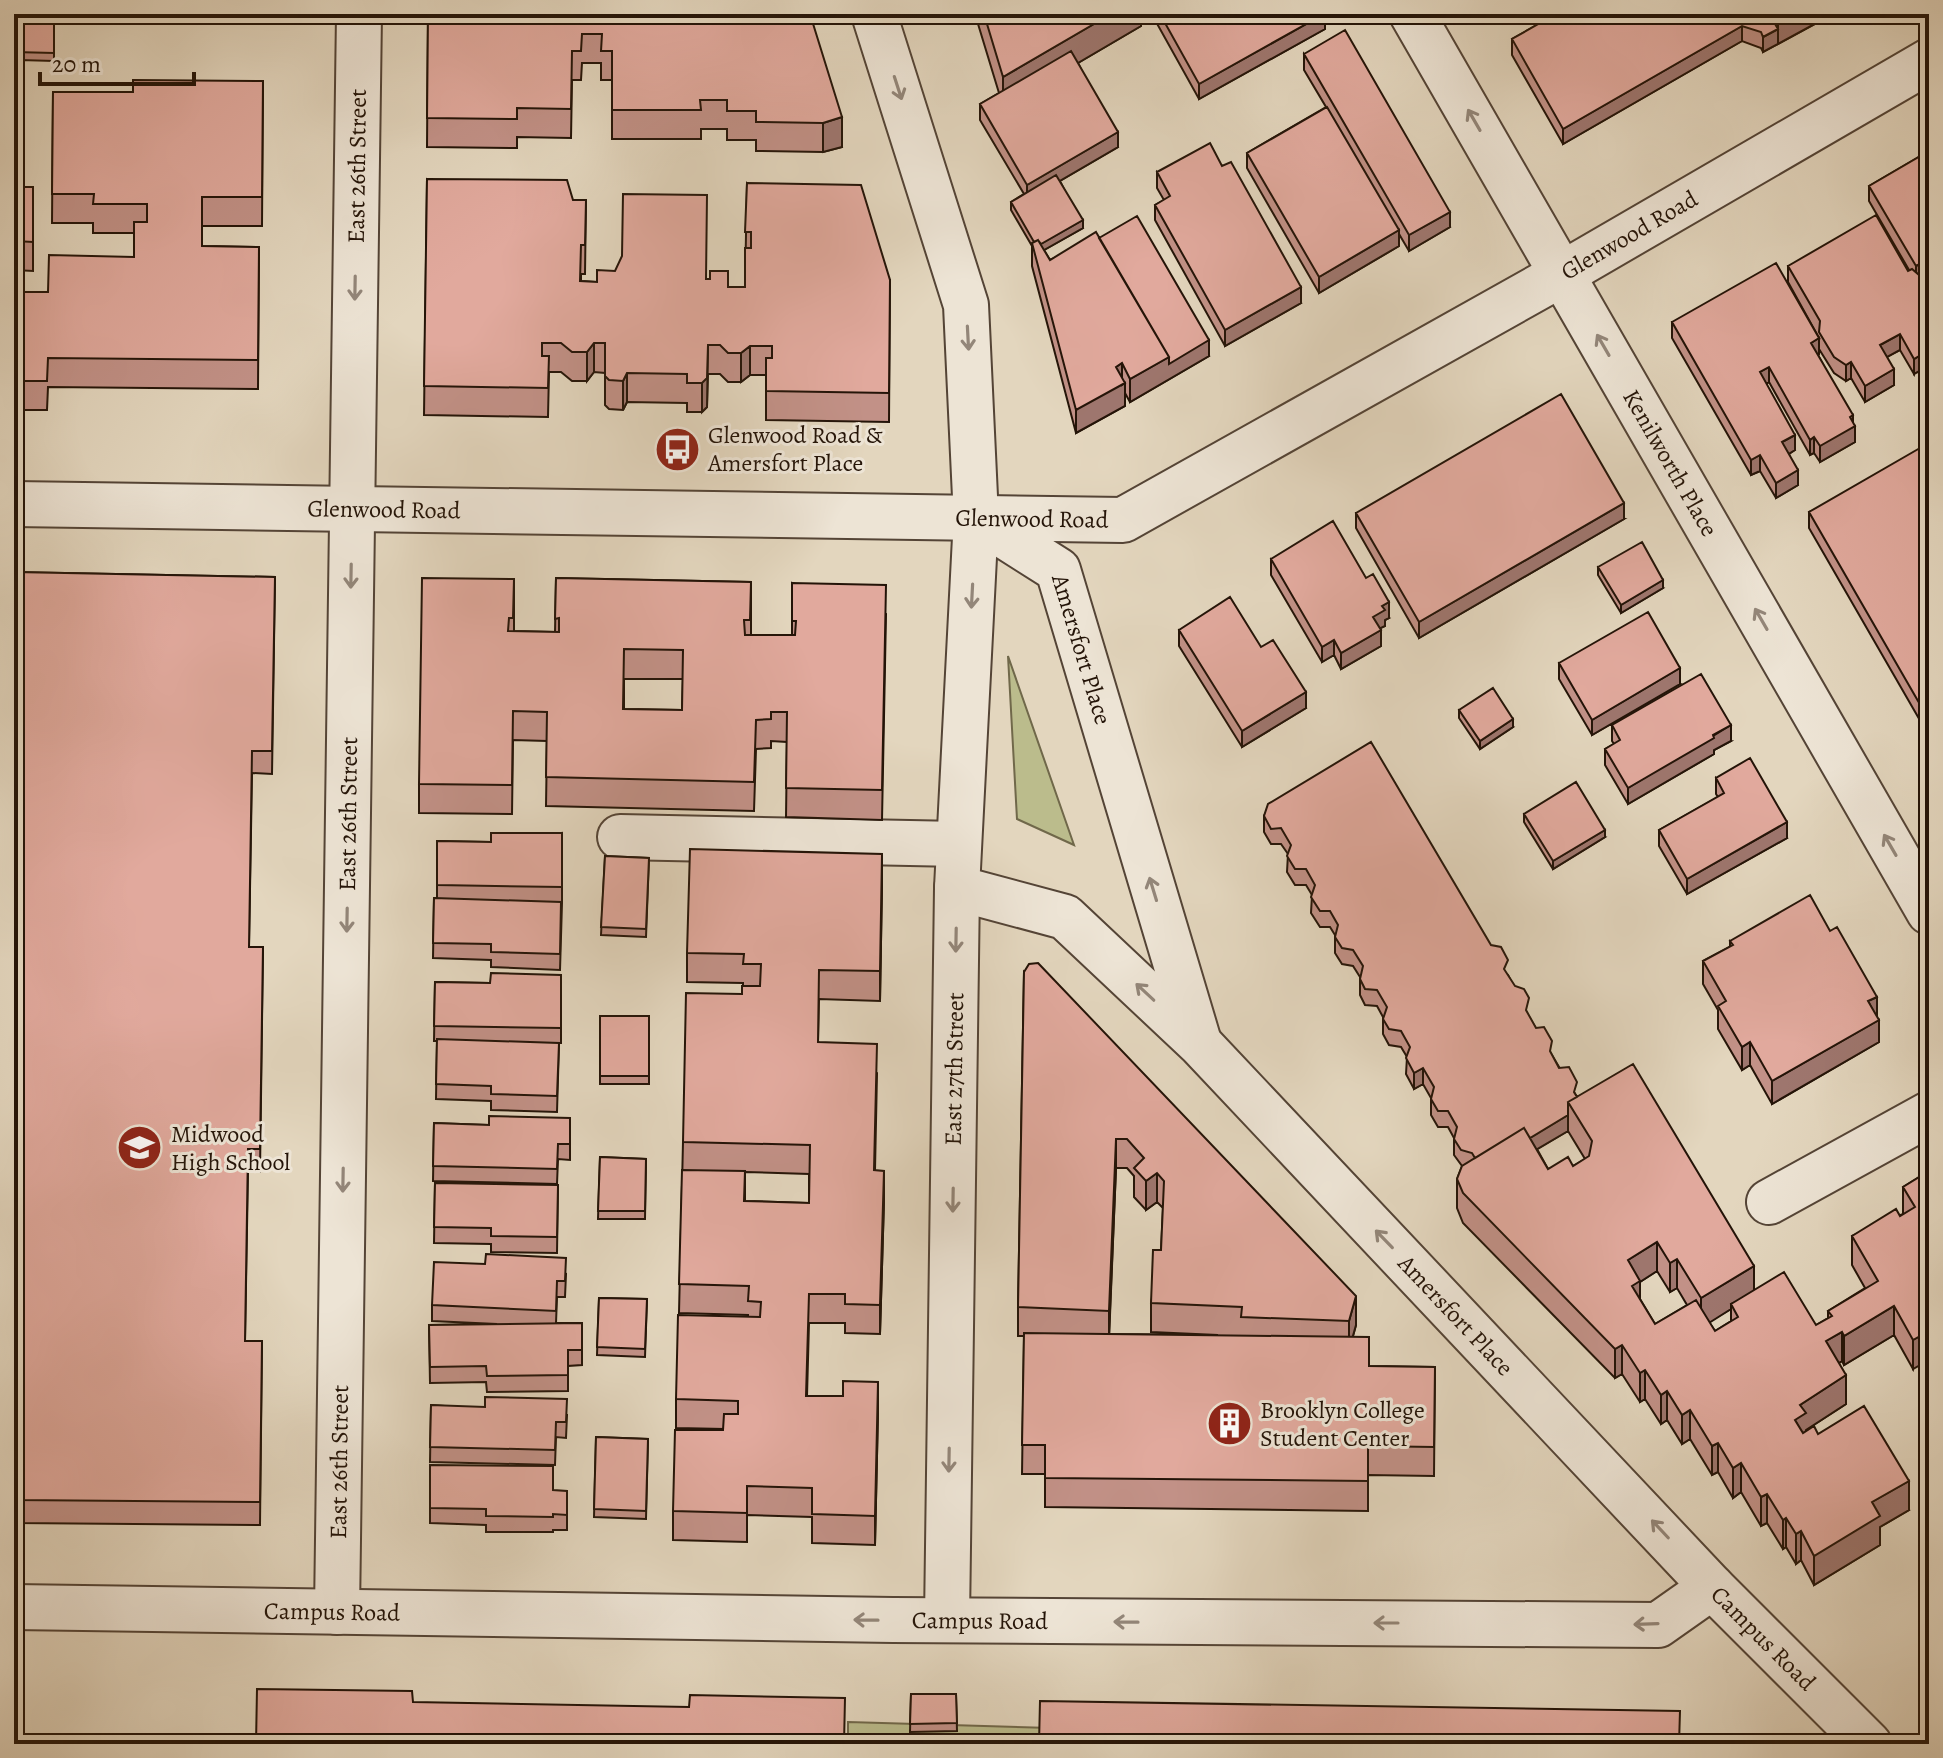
<svg xmlns="http://www.w3.org/2000/svg" width="1943" height="1758" viewBox="0 0 1943 1758" font-family="Alegreya,serif">
<rect width="100%" height="100%" fill="#e3d6be"/>
<filter id="stains"><feTurbulence type="fractalNoise" baseFrequency=".0025" numOctaves="4"/><feColorMatrix values="0 0 0 0 .2 0 0 0 0 .09 0 0 0 0 .02 0 0 0 .5 -.17"/></filter>
<radialGradient id="worn" r=".72"><stop offset=".6" stop-color="#630" stop-opacity="0"/><stop offset="1" stop-color="#630" stop-opacity=".3"/></radialGradient>
<path fill="#bbbc8c" stroke="#70684a" stroke-width="2" d="M1008 656 1074 845 1017 819Z
M848 1722 1154 1731V1744H848Z"/>
<g fill="none" stroke-linecap="round" stroke-linejoin="round">
<defs>
<g id="minor">
<path d="M874 14 966 305 976 518 957 888 947 1620"/>
<path id="s1" d="M1412 14 1929 912"/>
<path id="s2" d="M14 504 1123 520 1562 274 1929 61"/>
<path id="s3" d="M976 518 1058 570 1199 1042"/>
<path d="M620 837 959 844"/>
<path id="s4" d="M957 888 1065 917 1200 1044 1712 1587 1869 1744"/>
<path d="M1769 1202 1929 1114"/>
<path id="s5" d="M14 1607 893 1620 1658 1625 1712 1587"/>
<path id="s6" d="M337 1612 359 14"/>
</g>
</defs>
<use href="#minor" stroke="#544436" stroke-width="48"/>
<use href="#minor" stroke="#ede4d5" stroke-width="44"/>
</g>
<path fill="#c29187" stroke="#241408" stroke-width="2" fill-rule="evenodd" d="M14 14H54V61L20 60 18 119H14Z
M428 14H810L842 147 823 152 756 151V140H727V129H701V139H612V80H601V63H582L581 80H572L571 138 517 137V148L427 147Z
M975 14H1141V26L1078 63 1118 147 1060 181 1083 228 1044 250 1050 260 1099 238 1209 356 1130 402 1125 393V406L1076 433 1032 266V246L1011 210V202L1024 194 980 120V104L999 93Z
M1155 14H1325V29L1199 99 1155 20Z
M1556 14H1833L1763 52 1761 48 1742 41 1563 144 1512 55V39Z
M1304 54 1450 227 1409 251 1399 234V246L1319 293 1247 168V153L1326 107 1304 70Z
M263 81 262 226H202V246L259 247 258 389 48 387 47 410H14V187H33V271L15 270V292H48L134 257V233H93V223H52L53 92H133Z
M1929 151V274L1921 279 1914 374 1900 350 1886 357 1894 385 1865 402 1851 378 1846 381 1834 373 1819 349V354L1818 355 1853 422 1855 442 1820 462 1814 453 1810 455 1769 382 1766 384 1795 450 1789 454 1798 485 1776 498 1760 471 1751 475 1672 338V322L1819 338 1788 282V266L1909 270 1869 201V186Z
M1157 172 1301 303 1225 346 1155 220V205L1164 200 1157 188Z
M427 179 573 200H586L585 274H581V281L597 282 707 279 728 287H745L747 183 890 280 889 422 766 420V375H750L741 382H728L720 374H708L707 407 702 412H687V403L627 402 623 410 609 409 605 405V373L594 372 587 381H572L561 372H549L548 417 424 415Z
M1929 463V736L1809 528V512Z
M1356 513 1624 519 1419 638 1356 528Z
M1271 559 1389 618 1385 620V626L1380 628 1381 646 1341 669 1334 655 1322 662 1271 575Z
M1598 567 1663 588 1621 613 1598 575Z
M14 572 275 577 272 774 252 773 249 947H263L260 1172H248L245 1341H262L260 1525 14 1523Z
M556 578 751 582V635H792V583L886 614 882 820 786 817 787 742 771 741V748L756 749 754 811 546 806 547 741 513 740 512 814 419 813V784L514 579V631L555 632ZM624 679H683L682 710 624 709Z
M1179 630 1261 647 1306 708 1242 747 1179 646Z
M1559 663 1680 684 1592 735 1559 679Z
M1459 710 1513 727 1480 749 1459 718Z
M1612 725 1731 741 1714 750V754L1628 804 1605 765V749L1614 744 1612 741Z
M1716 778 1787 838 1687 894 1659 846V830L1718 797 1716 794Z
M1524 814 1605 837 1553 869 1524 822Z
M1264 816 1508 975 1528 1015 1577 1097 1754 1290 1816 1325 1828 1318V1311L1865 1288 1852 1265V1236L1903 1214V1187L1929 1171 1913 1369 1894 1335 1844 1365 1842 1361 1839 1363 1846 1404 1806 1430 1818 1434 1909 1510 1880 1527V1545L1814 1585 1801 1560 1796 1564 1786 1547 1783 1549 1767 1523 1761 1526 1741 1492 1733 1498 1718 1472 1712 1475 1690 1439 1682 1444 1667 1420 1661 1424 1645 1399 1640 1402 1622 1374 1615 1378 1463 1223 1457 1208V1179L1462 1166 1454 1155V1138L1448 1127H1438L1431 1115V1098L1423 1084 1414 1089 1406 1074 1407 1057 1401 1047 1389 1045 1383 1034V1017L1377 1006 1365 1005 1360 995V977L1353 966 1342 964 1335 953V935L1330 927H1320L1311 913 1312 895 1306 885H1295L1287 872 1288 854 1281 844H1271L1264 832ZM1568 1131 1585 1159 1573 1166 1548 1169 1537 1149ZM1657 1271 1670 1292 1677 1288 1687 1305 1655 1324 1640 1299V1282ZM1731 1309V1321L1715 1331 1709 1322Z
M562 833V903L560 970 491 967V960L433 958 434 898H437V841L491 842Z
M605 856 649 858 646 937 601 935Z
M882 883 880 1001 819 999 818 1042 877 1073 875 1170 884 1200 880 1334 845 1333V1323H809L807 1396 878 1411 875 1545 812 1543V1517L747 1515V1542L673 1540V1511L723 1429 676 1428V1399L748 1317V1315L679 1313 683 1142 742 994 743 986V983L687 982V953ZM745 1172 809 1174V1203L745 1201Z
M1730 941 1877 1016 1879 1042 1772 1104 1750 1065 1742 1070 1718 1029V1010L1703 984V961L1730 947Z
M1024 972 1356 1325 1353 1336 1369 1366 1435 1367 1434 1476 1368 1475V1511L1045 1507V1474H1022L1024 1336H1018V1307ZM1116 1168H1127L1134 1176V1197L1146 1210 1157 1202 1163 1208 1161 1250 1151 1303V1332L1218 1335 1109 1334Z
M561 975V1043H559L557 1112 491 1110V1101L436 1099 437 1041H434L435 982 490 983Z
M600 1016H649V1084H600Z
M570 1118V1160L558 1159 557 1184 433 1181 434 1123 489 1125Z
M600 1157 646 1159 645 1219H598Z
M435 1183 558 1185 557 1253 491 1252V1244L434 1243Z
M566 1274 565 1297H557L556 1323H582V1365L568 1366V1391L487 1392 486 1382 430 1383 429 1325 497 1324 432 1321V1305Z
M599 1298 647 1299 645 1357 597 1355Z
M431 1405 567 1415 566 1438 556 1437 555 1465 430 1462Z
M596 1437 648 1439 646 1519 594 1517Z
M430 1465 553 1490 567 1506V1530H553V1532H486V1525L430 1523Z
M911 1694H956L957 1731 910 1732Z"/>
<path fill="#9e766e" stroke="#241408" stroke-width="2" d="M1111 14H1141V26L1003 107V77Z
M1324 14H1325V29L1199 99V84Z
M1792 14H1833L1778 44V22Z
M1742 26V41L1563 144V129Z
M1778 29V44L1763 52V37Z
M842 117V147L823 152V123Z
M1118 132V147L1027 200V185Z
M1450 212V227L1409 251V235Z
M1083 220V228L1037 254V246Z
M1399 230V246L1319 293V277Z
M1929 259V274L1916 282V266Z
M1301 287V303L1225 346V330Z
M1900 334V350L1880 361V345Z
M1819 338V354L1811 359V343Z
M1209 340V356L1130 402V379L1169 357Z
M594 343V372L587 381V352Z
M708 345 707 407 702 412V383Z
M750 346V375L741 382V353Z
M1929 350V366L1914 374V359Z
M1851 362V378L1846 381V365Z
M1122 363V385L1125 383V406L1076 433V410L1116 367Z
M1769 367V382L1760 388V372Z
M1894 369V385L1865 402V386Z
M627 373V402L623 410V381Z
M1853 415V427L1855 426V442L1820 462V446L1850 417Z
M1795 435V450L1782 458V442Z
M1814 437V453L1810 455V440Z
M1760 455V471L1751 475V460Z
M1798 470V485L1776 498V483Z
M1624 503V519L1419 638V622Z
M1663 580V588L1621 613V605Z
M1389 602V618L1385 620V626L1373 632V617L1382 606Z
M1381 630V646L1341 669V653Z
M1334 640V655L1322 662V647Z
M1680 668V684L1592 735V720Z
M1306 692V708L1242 747V731Z
M1513 719V727L1480 749V741Z
M1731 725V741L1714 750V754L1628 804V788Z
M1787 822V838L1687 894V879Z
M1605 830V837L1553 869V861Z
M882 854V883L880 1001V971Z
M1877 997V1019L1868 1001Z
M1879 1020V1042L1772 1104V1081Z
M1750 1042V1065L1742 1070V1047Z
M1423 1068V1084L1414 1089V1073Z
M1568 1115V1131L1480 1183V1167Z
M1116 1139V1168L1109 1340V1311Z
M884 1171V1200L880 1334V1305Z
M1157 1173V1202L1146 1210V1181Z
M1657 1242V1271L1640 1282V1310L1632 1315 1628 1260Z
M1677 1259V1288L1670 1292V1263Z
M1754 1266V1295L1731 1304V1309L1701 1328V1298Z
M1356 1296V1325L1349 1350V1321Z
M1894 1306V1335L1844 1365V1336Z
M1929 1331V1360L1913 1369V1340Z
M1842 1332V1361L1826 1371V1341Z
M1622 1345V1374L1615 1378V1349Z
M1645 1370V1399L1640 1402V1373Z
M1846 1375V1404L1806 1430V1442L1795 1420 1800 1405Z
M878 1382V1411L875 1545V1516Z
M1667 1391V1420L1661 1424V1395Z
M1690 1410V1439L1682 1444V1415Z
M1718 1443V1472L1712 1475V1446Z
M1741 1463V1492L1733 1498V1468Z
M1909 1481V1510L1880 1527V1545L1814 1585V1556L1872 1502Z
M1767 1494V1523L1761 1526V1497Z
M1786 1518V1547L1783 1549V1520Z
M1801 1531V1560L1796 1564V1534Z"/>
<path fill="#e1a99d" stroke="#241408" stroke-width="2" fill-rule="evenodd" d="M14 14H54V53L14 52Z
M428 14H810L842 117 823 123 756 122V111H727V100H700L701 110H612V51H601L602 34H582L581 51H572L571 109 517 108V119L427 118Z
M984 14H1111L1003 77Z
M1160 14H1324L1199 84Z
M1556 14H1769L1778 29 1763 37 1761 32 1742 26 1563 129 1512 39Z
M1773 14H1792L1778 22Z
M1345 30 1450 212 1409 235 1304 54Z
M1071 51 1118 132 1027 185 980 104Z
M14 57H20L18 103H14Z
M133 80 263 81 262 197H202V246L259 247 258 360 48 358 47 381H14V187H33V242L15 241 14 292H48L49 255 134 257V222H147V204H93L94 194H52L53 92H133Z
M1327 107 1399 230 1319 277 1247 153Z
M1210 143 1222 166 1231 162 1301 287 1225 330 1155 205 1170 196 1157 172Z
M1929 151V259L1916 266 1869 186Z
M1056 175 1083 220 1041 244 1038 240 1034 242 1011 202Z
M427 179 567 180 573 200H586L585 245H581L580 281 597 282V270L615 271 622 256 623 194 707 195 706 279H710V271H728V287H745V248H751V232H745L747 183 861 185 890 280 889 393 766 391V358H772V346H750L741 353H728L720 345H708L707 378 702 383H687V374L627 373 623 381 609 380 605 376V343H594L587 352H572L561 343H542V356H549L548 388 424 386Z
M1876 215 1908 271 1912 269 1919 275 1929 293V350L1914 359 1900 334 1880 345 1894 369 1865 386 1851 362 1846 365 1834 357 1819 332 1820 321 1788 266Z
M1137 216 1209 340 1169 364V357L1099 238Z
M1096 232 1169 357 1130 379 1122 363 1116 367 1125 383 1076 410 1032 243 1038 240 1050 260Z
M1776 263 1819 338 1811 343 1853 415 1850 417 1855 426 1820 446 1814 437 1810 440 1769 367 1760 372 1795 435 1782 442 1798 470 1776 483 1760 455 1751 460 1672 322Z
M1561 394 1624 503 1419 622 1356 513Z
M1920 448 1929 463V720L1809 512Z
M1333 521 1366 578 1373 574 1389 602 1382 606 1385 610 1373 617 1381 630 1341 653 1334 640 1322 647 1271 559Z
M1642 542 1663 580 1621 605 1598 567Z
M14 572 275 577 272 751H252L249 947H263L260 1149H248L245 1341H262L260 1502 14 1500Z
M422 578 514 579 513 618H509L508 631 559 632V618L555 619 556 578 751 582 750 620H744L745 635H795L796 621H792V583L886 585 882 790 786 788 787 712H771V719L756 720 754 782 546 777 547 712 513 711 512 785 419 784ZM624 649 683 650 682 710 623 709Z
M1230 597 1261 647 1273 640 1306 692 1242 731 1179 630Z
M1648 612 1680 668 1592 720 1559 663Z
M1701 674 1731 725 1713 735 1714 738 1628 788 1605 749 1620 740 1612 725Z
M1493 688 1513 719 1480 741 1459 710Z
M1371 742 1491 945 1501 947 1508 960 1504 969 1515 986 1524 989 1529 998 1526 1010 1536 1028 1544 1027 1552 1041 1550 1051 1559 1068 1569 1067 1577 1082 1574 1092 1577 1097 1568 1102V1115L1530 1138 1524 1128 1475 1158 1472 1153 1461 1150 1454 1139 1457 1127 1448 1111H1438L1431 1099 1434 1087 1423 1068 1414 1073 1406 1058 1410 1047 1401 1031 1389 1029 1383 1019 1387 1007 1377 990 1365 989 1360 979 1363 966 1353 950 1342 948 1335 937 1338 925 1330 911H1320L1311 897 1315 885 1306 869H1295L1287 856 1291 845 1281 828 1271 829 1264 816 1268 804Z
M1750 758 1787 822 1687 879 1659 830 1724 793 1716 778Z
M1576 782 1605 830 1553 861 1524 814Z
M491 833H562V887L437 885V841L491 842Z
M690 849 882 854 880 971 819 970 818 1042 877 1044 874 1170 884 1171 880 1305 845 1304V1294H809L806 1396H843V1381L878 1382 875 1516 812 1514V1488L747 1486V1513L673 1511 675 1430H723L724 1414H738V1401L676 1399 678 1315 760 1317 761 1302 748 1301 749 1286 679 1284 682 1170 745 1171 744 1201 809 1203 810 1145 683 1142 686 993 742 994V986H760L761 964H743L744 954 687 953Z
M605 856 649 858 646 929 601 927Z
M1810 895 1830 931 1837 927 1877 997 1868 1001 1879 1020 1772 1081 1750 1042 1742 1047 1718 1006 1726 1001 1703 961 1733 945 1730 941Z
M434 898 561 902 560 954 491 952V944L433 943Z
M1038 963 1356 1296 1349 1321 1241 1317 1242 1307 1151 1303 1153 1250H1161L1164 1181 1157 1173 1146 1181 1134 1168 1144 1158 1127 1139H1116L1109 1311 1018 1307 1024 972 1029 964Z
M491 973 561 975V1028L434 1026 435 982 490 983Z
M600 1016H649V1076H600Z
M437 1039 559 1043 557 1096 491 1094V1086L436 1084Z
M1633 1064 1754 1266 1701 1298 1677 1259 1670 1263 1657 1242 1628 1260 1640 1281 1632 1286 1655 1324 1696 1300 1715 1331 1738 1317 1731 1304 1784 1272 1816 1325 1832 1316 1828 1311 1878 1281 1852 1236 1896 1209 1900 1216 1915 1207 1903 1187 1929 1171V1331L1913 1340 1894 1306 1844 1336 1842 1332 1826 1341 1846 1375 1800 1405 1806 1413 1795 1420 1803 1433 1814 1426 1818 1434 1864 1406 1909 1481 1872 1502 1880 1516 1814 1556 1801 1531 1796 1534 1786 1518 1783 1520 1767 1494 1761 1497 1741 1463 1733 1468 1718 1443 1712 1446 1690 1410 1682 1415 1667 1391 1661 1395 1645 1370 1640 1373 1622 1345 1615 1349 1463 1193 1457 1179 1462 1166 1524 1128 1548 1169 1568 1157 1573 1166 1589 1156 1592 1141 1568 1102Z
M489 1116 570 1118V1144H558L557 1169 433 1166 434 1123 489 1125Z
M600 1157 646 1159 645 1211H598Z
M435 1183 558 1185 557 1237 491 1236V1228L434 1227Z
M486 1254 566 1258 565 1281H557L556 1311 432 1305 434 1262 485 1264Z
M599 1298 647 1299 645 1349 597 1347Z
M582 1323V1350H568V1375L487 1376 486 1366 430 1367 429 1325Z
M1024 1333 1369 1337V1366L1435 1367 1434 1447 1368 1446V1481L1045 1478V1445H1022Z
M485 1397 567 1399 566 1422H556L555 1450 430 1447 431 1405 485 1407Z
M596 1437 648 1439 646 1511 594 1509Z
M430 1465 553 1466V1490L567 1491V1515L553 1514V1517L486 1516V1509L430 1508Z
M257 1689 412 1691 413 1702 689 1707 690 1695 845 1698 844 1744H256Z
M911 1694H956L957 1723 910 1724Z
M1040 1701 1680 1711 1679 1744H1039Z"/>
<defs><path id="oneway-shaft" d="M-6 0H5M1.5-3L5.5 0L1.5 3" fill="none" stroke-width="1.6" stroke-linecap="round" stroke-linejoin="round" transform="scale(2)"/></defs>
<g stroke="#938679">
<use href="#oneway-shaft" transform="translate(898 88) rotate(72)"/>
<use href="#oneway-shaft" transform="translate(1474 120) rotate(-120)"/>
<use href="#oneway-shaft" transform="translate(355 288) rotate(91)"/>
<use href="#oneway-shaft" transform="translate(968 338) rotate(87)"/>
<use href="#oneway-shaft" transform="translate(1603 345) rotate(-120)"/>
<use href="#oneway-shaft" transform="translate(351 576) rotate(91)"/>
<use href="#oneway-shaft" transform="translate(972 596) rotate(93)"/>
<use href="#oneway-shaft" transform="translate(1761 619) rotate(-120)"/>
<use href="#oneway-shaft" transform="translate(1890 845) rotate(-120)"/>
<use href="#oneway-shaft" transform="translate(1153 889) rotate(-107)"/>
<use href="#oneway-shaft" transform="translate(347 920) rotate(91)"/>
<use href="#oneway-shaft" transform="translate(956 940) rotate(91)"/>
<use href="#oneway-shaft" transform="translate(1145 992) rotate(-137)"/>
<use href="#oneway-shaft" transform="translate(343 1180) rotate(91)"/>
<use href="#oneway-shaft" transform="translate(953 1200) rotate(91)"/>
<use href="#oneway-shaft" transform="translate(1384 1239) rotate(-134)"/>
<use href="#oneway-shaft" transform="translate(949 1460) rotate(91)"/>
<use href="#oneway-shaft" transform="translate(1660 1529) rotate(-133)"/>
<use href="#oneway-shaft" transform="translate(866 1620) rotate(-179)"/>
<use href="#oneway-shaft" transform="translate(1126 1622) rotate(-179)"/>
<use href="#oneway-shaft" transform="translate(1386 1623) rotate(-180)"/>
<use href="#oneway-shaft" transform="translate(1646 1624) rotate(178)"/>
</g>
<defs>
<symbol id="bus-disc" viewBox="-11 -11 22 22"><circle r="9.5" fill="#8f2418" stroke="#ede4d5"/><path d="M-5-6H5V4H4V6H2V4H-2V6H-4V4H-5ZM-3.5-4V0h7V-4ZM-3.5 1.2v1.5H-2V1.2ZM2 1.2v1.5H3.5V1.2Z" fill="#fff"/></symbol>
<symbol id="school-disc" viewBox="-11 -11 22 22"><circle r="9.5" fill="#8f2418" stroke="#ede4d5"/><path d="M0-5L7-2L0 1L-7-2ZM-4 1L0 2.5L4 1V4Q0 6-4 4Z" fill="#fff"/></symbol>
<symbol id="building-disc" viewBox="-11 -11 22 22"><circle r="9.5" fill="#8f2418" stroke="#ede4d5"/><path d="M-4-6H4V6H1V3H-1V6H-4ZM-2.5-4.3h1.7v1.8h-1.7ZM.8-4.3h1.7v1.8H.8ZM-2.5-1h1.7V.8h-1.7ZM.8-1h1.7V.8H.8Z" fill="#fff"/></symbol>
</defs>
<g fill-rule="evenodd">
<use href="#bus-disc" x="652" y="424" width="51" height="51"/>
<use href="#school-disc" x="114" y="1122" width="51" height="51"/>
<use href="#building-disc" x="1204" y="1398" width="51" height="51"/>
</g>
<g text-anchor="middle" stroke-width="6" stroke-linejoin="round" paint-order="stroke">
<g font-size="24" fill="#241408" stroke="#ede4d5">
<text dy="8" stroke="none"><textPath href="#s6" startOffset="1446">East 26th Street</textPath></text>
<text dy="8" stroke="none"><textPath href="#s2" startOffset="1690">Glenwood Road</textPath></text>
<text dy="8" stroke="none"><textPath href="#s1" startOffset="518">Kenilworth Place</textPath></text>
<text dy="8" stroke="none"><textPath href="#s2" startOffset="370">Glenwood Road</textPath></text>
<text dy="8" stroke="none"><textPath href="#s2" startOffset="1018">Glenwood Road</textPath></text>
<text dy="8" stroke="none"><textPath href="#s3" startOffset="180">Amersfort Place</textPath></text>
<text dy="8" stroke="none"><textPath href="#s6" startOffset="798">East 26th Street</textPath></text>
<text transform="translate(954 1069) rotate(-89)" y="8">East 27th Street</text>
<text dy="8" stroke="none"><textPath href="#s4" startOffset="670">Amersfort Place</textPath></text>
<text dy="8" stroke="none"><textPath href="#s6" startOffset="150">East 26th Street</textPath></text>
<text dy="8" stroke="none"><textPath href="#s5" startOffset="318">Campus Road</textPath></text>
<text dy="8" stroke="none"><textPath href="#s5" startOffset="966">Campus Road</textPath></text>
<text dy="8" stroke="none"><textPath href="#s4" startOffset="1116">Campus Road</textPath></text>
</g>
<g font-size="24" fill="#241408" stroke="#ede4d5" text-anchor="start">
<text x="708" y="443">Glenwood Road &amp;<tspan x="708" dy="28">Amersfort Place</tspan></text>
<text x="171" y="1142">Midwood<tspan x="171" dy="28">High School</tspan></text>
<text x="1260" y="1418">Brooklyn College<tspan x="1260" dy="28">Student Center</tspan></text>
</g>
</g>
<rect width="1943" height="1758" fill="none" stroke="#e3d6be" stroke-width="48"/>
<rect x="16" y="16" width="1911" height="1726" fill="none" stroke="#241408" stroke-width="4"/>
<rect x="24" y="24" width="1895" height="1710" fill="none" stroke="#241408" stroke-width="2"/>
<path d="M40 72v12h154v-12" fill="none" stroke="#241408" stroke-width="4"/>
<text x="52" y="72" font-size="24" fill="#241408" stroke="#ede4d5" stroke-width="6" paint-order="stroke">20 m</text>
<rect width="100%" height="100%" filter="url(#stains)"/>
<rect width="100%" height="100%" fill="url(#worn)"/>
</svg>
